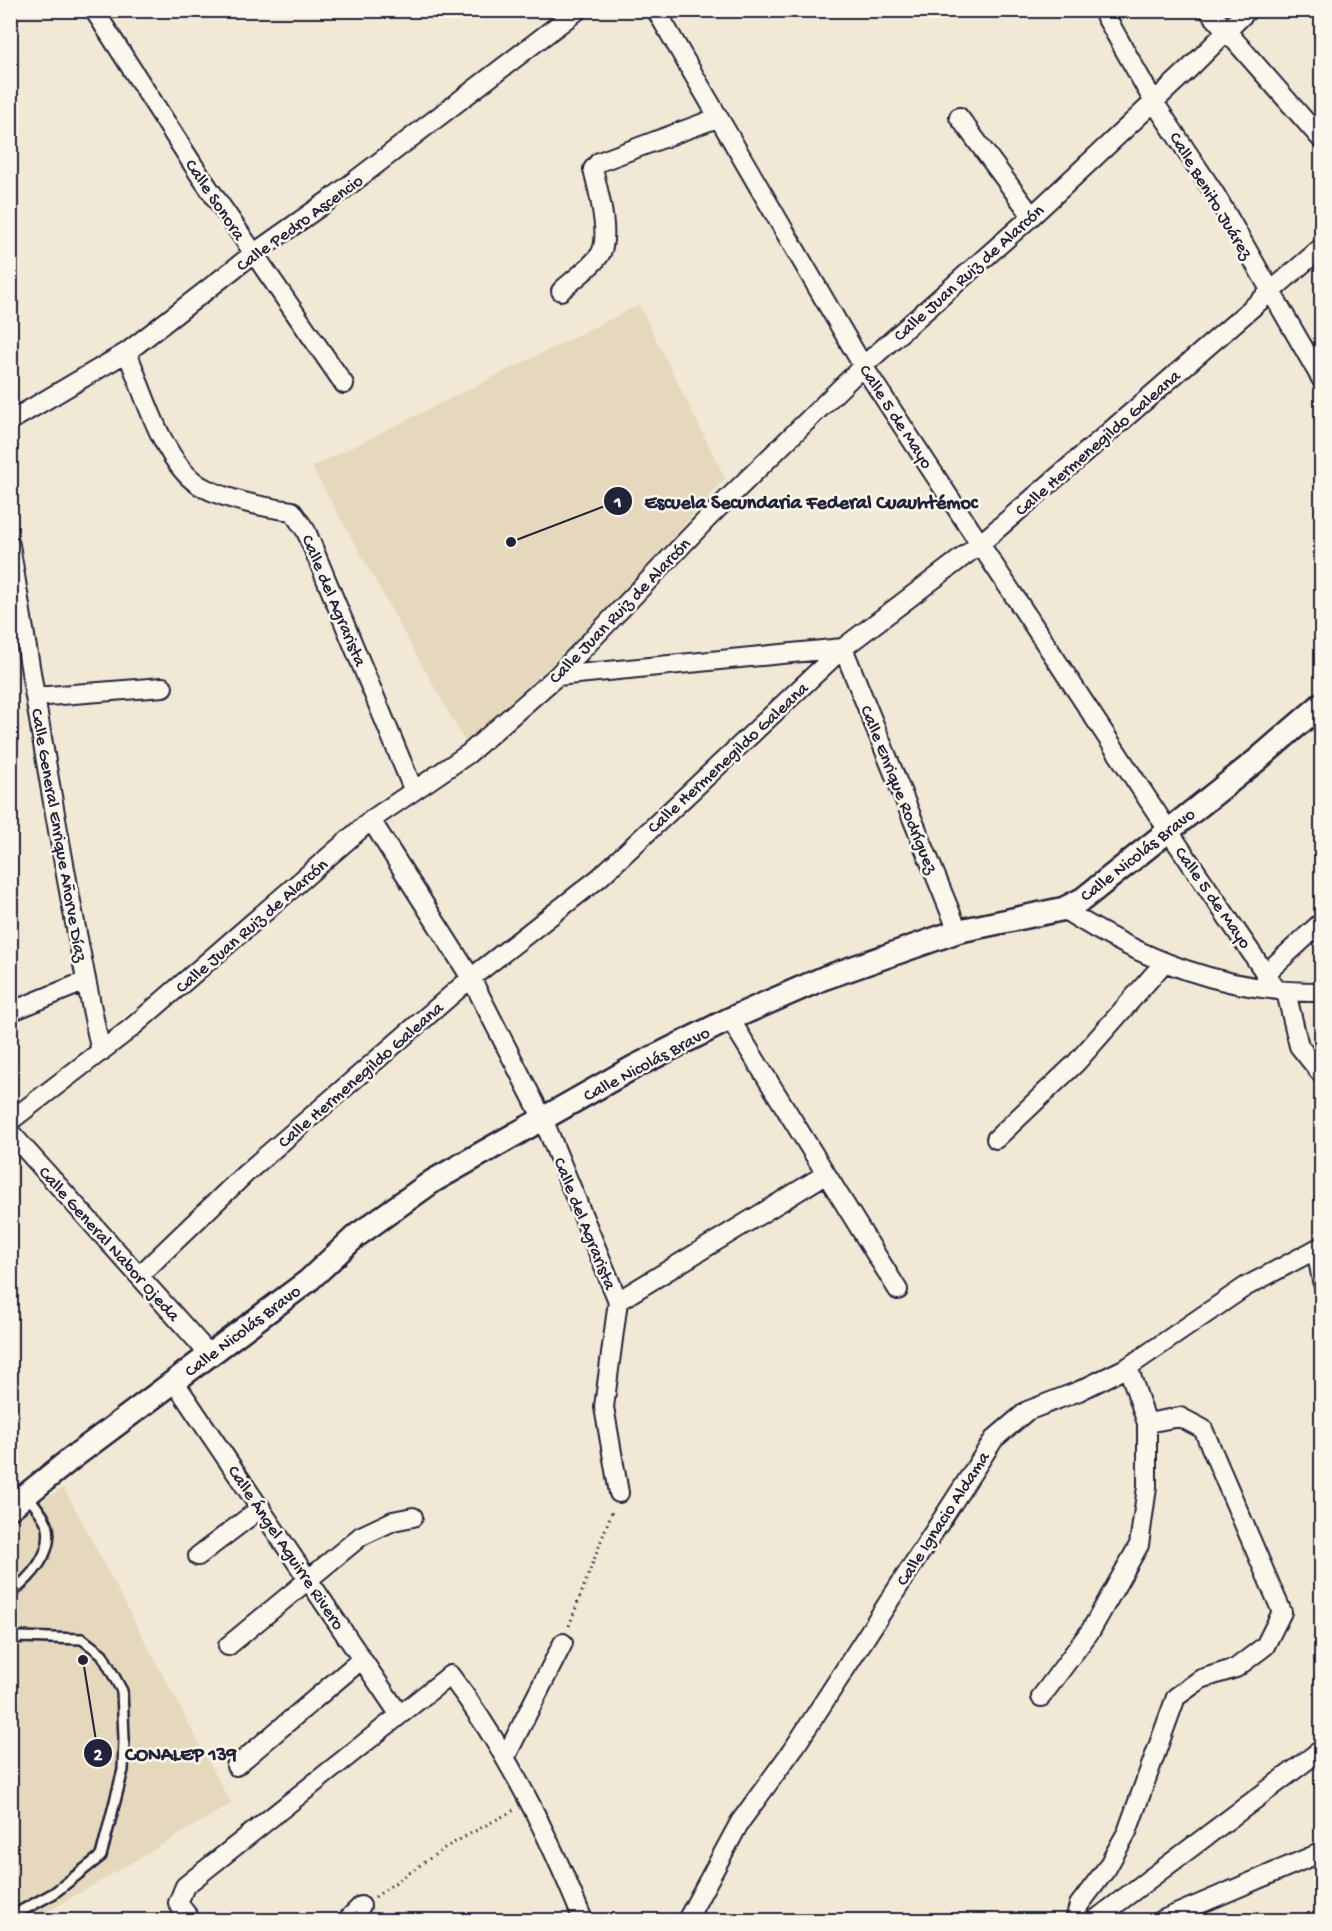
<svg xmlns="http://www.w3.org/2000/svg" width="1332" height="1931" viewBox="0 0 1332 1931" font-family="'Gochi Hand',sans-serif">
<rect width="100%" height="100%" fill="#f1e9d6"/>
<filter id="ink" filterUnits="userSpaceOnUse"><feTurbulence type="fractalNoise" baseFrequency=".0167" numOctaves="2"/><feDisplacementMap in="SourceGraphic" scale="12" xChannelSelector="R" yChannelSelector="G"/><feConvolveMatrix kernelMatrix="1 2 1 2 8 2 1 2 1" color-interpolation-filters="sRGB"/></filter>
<g filter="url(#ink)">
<path fill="#e5d8bc" d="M639 305 725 478 614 606 466 744 312 467Z
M64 1488 231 1804 34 1920H11V1517Z"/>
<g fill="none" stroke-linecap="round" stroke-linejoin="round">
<defs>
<path id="service" d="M10 1594C30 1578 53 1555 48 1528 46 1517 34 1505 28 1496
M10 1643 19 1637 82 1639 102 1654 122 1691 124 1738 123 1770 101 1856 54 1893 10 1917"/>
<path id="minor" d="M94 10 199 174 344 384
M656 10 863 366 1168 830 1276 989
M1102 10 1154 102 1215 194 1322 380
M1208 10 1322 140
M959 117 1032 216
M561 291C574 279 589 269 599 256 612 239 598 189 593 169L599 162 717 118
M127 352C143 391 163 462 199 485 225 500 263 507 292 511L306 531 413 789
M10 421 127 352 253 254 335 196 578 10
M10 545C38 715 65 884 101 1052
M557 676 843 648 958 931
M35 697 163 687
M371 820 471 978 543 1119 618 1301 604 1407 619 1493
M1063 909C1143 960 1225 993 1322 992
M1266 973 1322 922
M1286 992 1299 1046 1322 1075
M10 1012 86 981
M730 1019 898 1290
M10 1121 130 1029 371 820 468 754 557 676 709 517 863 366 1032 216 1190 68 1248 10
M10 1132 209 1354
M996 1139 1076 1063 1163 964
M1316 1249 1322 1281
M140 1275 245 1174 471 978 599 878 843 648 980 544 1322 247
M618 1301 826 1174
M174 1381 399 1714
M198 1556 261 1508
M228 1646 361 1536 393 1521 413 1517
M1041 1697 1091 1630 1139 1545 1147 1487V1423L1128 1367
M506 1756 563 1643
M236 1766 362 1659
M191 1920 178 1903 185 1886 450 1675C507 1750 548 1834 583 1920
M347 1920 361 1906
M687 1920 740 1822 796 1745 994 1439 1027 1411 1079 1391 1128 1367 1245 1287 1322 1246
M1075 1920 1079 1905 1107 1868 1127 1832 1176 1697 1201 1679 1236 1668 1265 1646 1282 1612 1203 1429 1180 1417 1147 1423
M1095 1920 1322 1749
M1162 1920 1322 1852"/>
<path id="tertiary" d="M10 1508 72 1458 308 1281 356 1236 433 1181 634 1067 730 1019 824 978 958 931 1063 909 1083 899 1257 760 1322 704"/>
</defs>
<use href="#service" stroke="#22223b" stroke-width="14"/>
<use href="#minor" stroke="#22223b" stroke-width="22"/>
<use href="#tertiary" stroke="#22223b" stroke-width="27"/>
<path stroke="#22223b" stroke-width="3" stroke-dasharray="1.5 4.5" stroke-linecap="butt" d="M569 1626 613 1509
M375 1897 446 1847 514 1810"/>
<use href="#service" stroke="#fbf7ec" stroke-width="9"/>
<use href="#minor" stroke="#fbf7ec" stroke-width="18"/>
<use href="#tertiary" stroke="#fbf7ec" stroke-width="22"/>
</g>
</g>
<g text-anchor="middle" stroke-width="5" stroke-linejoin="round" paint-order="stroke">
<g font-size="18" fill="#22223b" stroke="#fbf7ec">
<text transform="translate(1212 195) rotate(59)" y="6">Calle Benito Juárez</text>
<text transform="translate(216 199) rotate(56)" y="6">Calle Sonora</text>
<text transform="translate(299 222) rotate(-36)" y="6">Calle Pedro Ascencio</text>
<text transform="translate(968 272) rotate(-42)" y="6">Calle Juan Ruiz de Alarcón</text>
<text transform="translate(897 416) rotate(57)" y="6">Calle 5 de Mayo</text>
<text transform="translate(1097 442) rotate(-41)" y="6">Calle Hermenegildo Galeana</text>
<text transform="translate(335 600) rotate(67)" y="6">Calle del Agrarista</text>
<text transform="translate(619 610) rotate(-46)" y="6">Calle Juan Ruiz de Alarcón</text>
<text transform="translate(727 757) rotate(-43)" y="6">Calle Hermenegildo Galeana</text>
<text transform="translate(900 789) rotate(68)" y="6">Calle Enrique Rodríguez</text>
<text transform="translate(60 835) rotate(80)" y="6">Calle General Enrique Añorve Díaz</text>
<text transform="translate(1137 854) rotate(-38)" y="6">Calle Nicolás Bravo</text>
<text transform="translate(1214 897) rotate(55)" y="6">Calle 5 de Mayo</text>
<text transform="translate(251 925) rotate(-41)" y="6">Calle Juan Ruiz de Alarcón</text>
<text transform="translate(646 1063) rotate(-28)" y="6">Calle Nicolás Bravo</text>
<text transform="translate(360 1074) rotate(-41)" y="6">Calle Hermenegildo Galeana</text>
<text transform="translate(586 1223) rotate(68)" y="6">Calle del Agrarista</text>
<text transform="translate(110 1243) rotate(48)" y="6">Calle General Nabor Ojeda</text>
<text transform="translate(242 1330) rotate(-37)" y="6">Calle Nicolás Bravo</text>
<text transform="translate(942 1518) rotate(-57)" y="6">Calle Ignacio Aldama</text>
<text transform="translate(287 1547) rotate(56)" y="6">Calle Ángel Aguirre Rivero</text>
</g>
</g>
<path fill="none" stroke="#22223b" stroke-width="2" d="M511 542L618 501M83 1660L98 1753"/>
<g fill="#22223b" stroke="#fbf7ec" stroke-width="2">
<circle cx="511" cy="542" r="6"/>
<circle cx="83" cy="1660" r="6"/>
<circle cx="618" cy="501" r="15"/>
<circle cx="98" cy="1753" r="15"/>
</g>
<g font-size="18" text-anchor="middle" font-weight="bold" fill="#fff">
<text x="618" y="507">1</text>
<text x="98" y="1760">2</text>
</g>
<g font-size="20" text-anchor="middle" font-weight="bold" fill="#22223b" stroke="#fbf7ec" stroke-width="5" stroke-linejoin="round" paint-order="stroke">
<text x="811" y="508">Escuela Secundaria Federal Cuauhtémoc</text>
<text x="181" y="1760">CONALEP 139</text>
</g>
<rect width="1332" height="1931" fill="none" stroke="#fbf7ec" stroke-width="36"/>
<rect x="18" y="18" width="1296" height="1895" fill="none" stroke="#22223b" stroke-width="2" filter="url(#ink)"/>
</svg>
